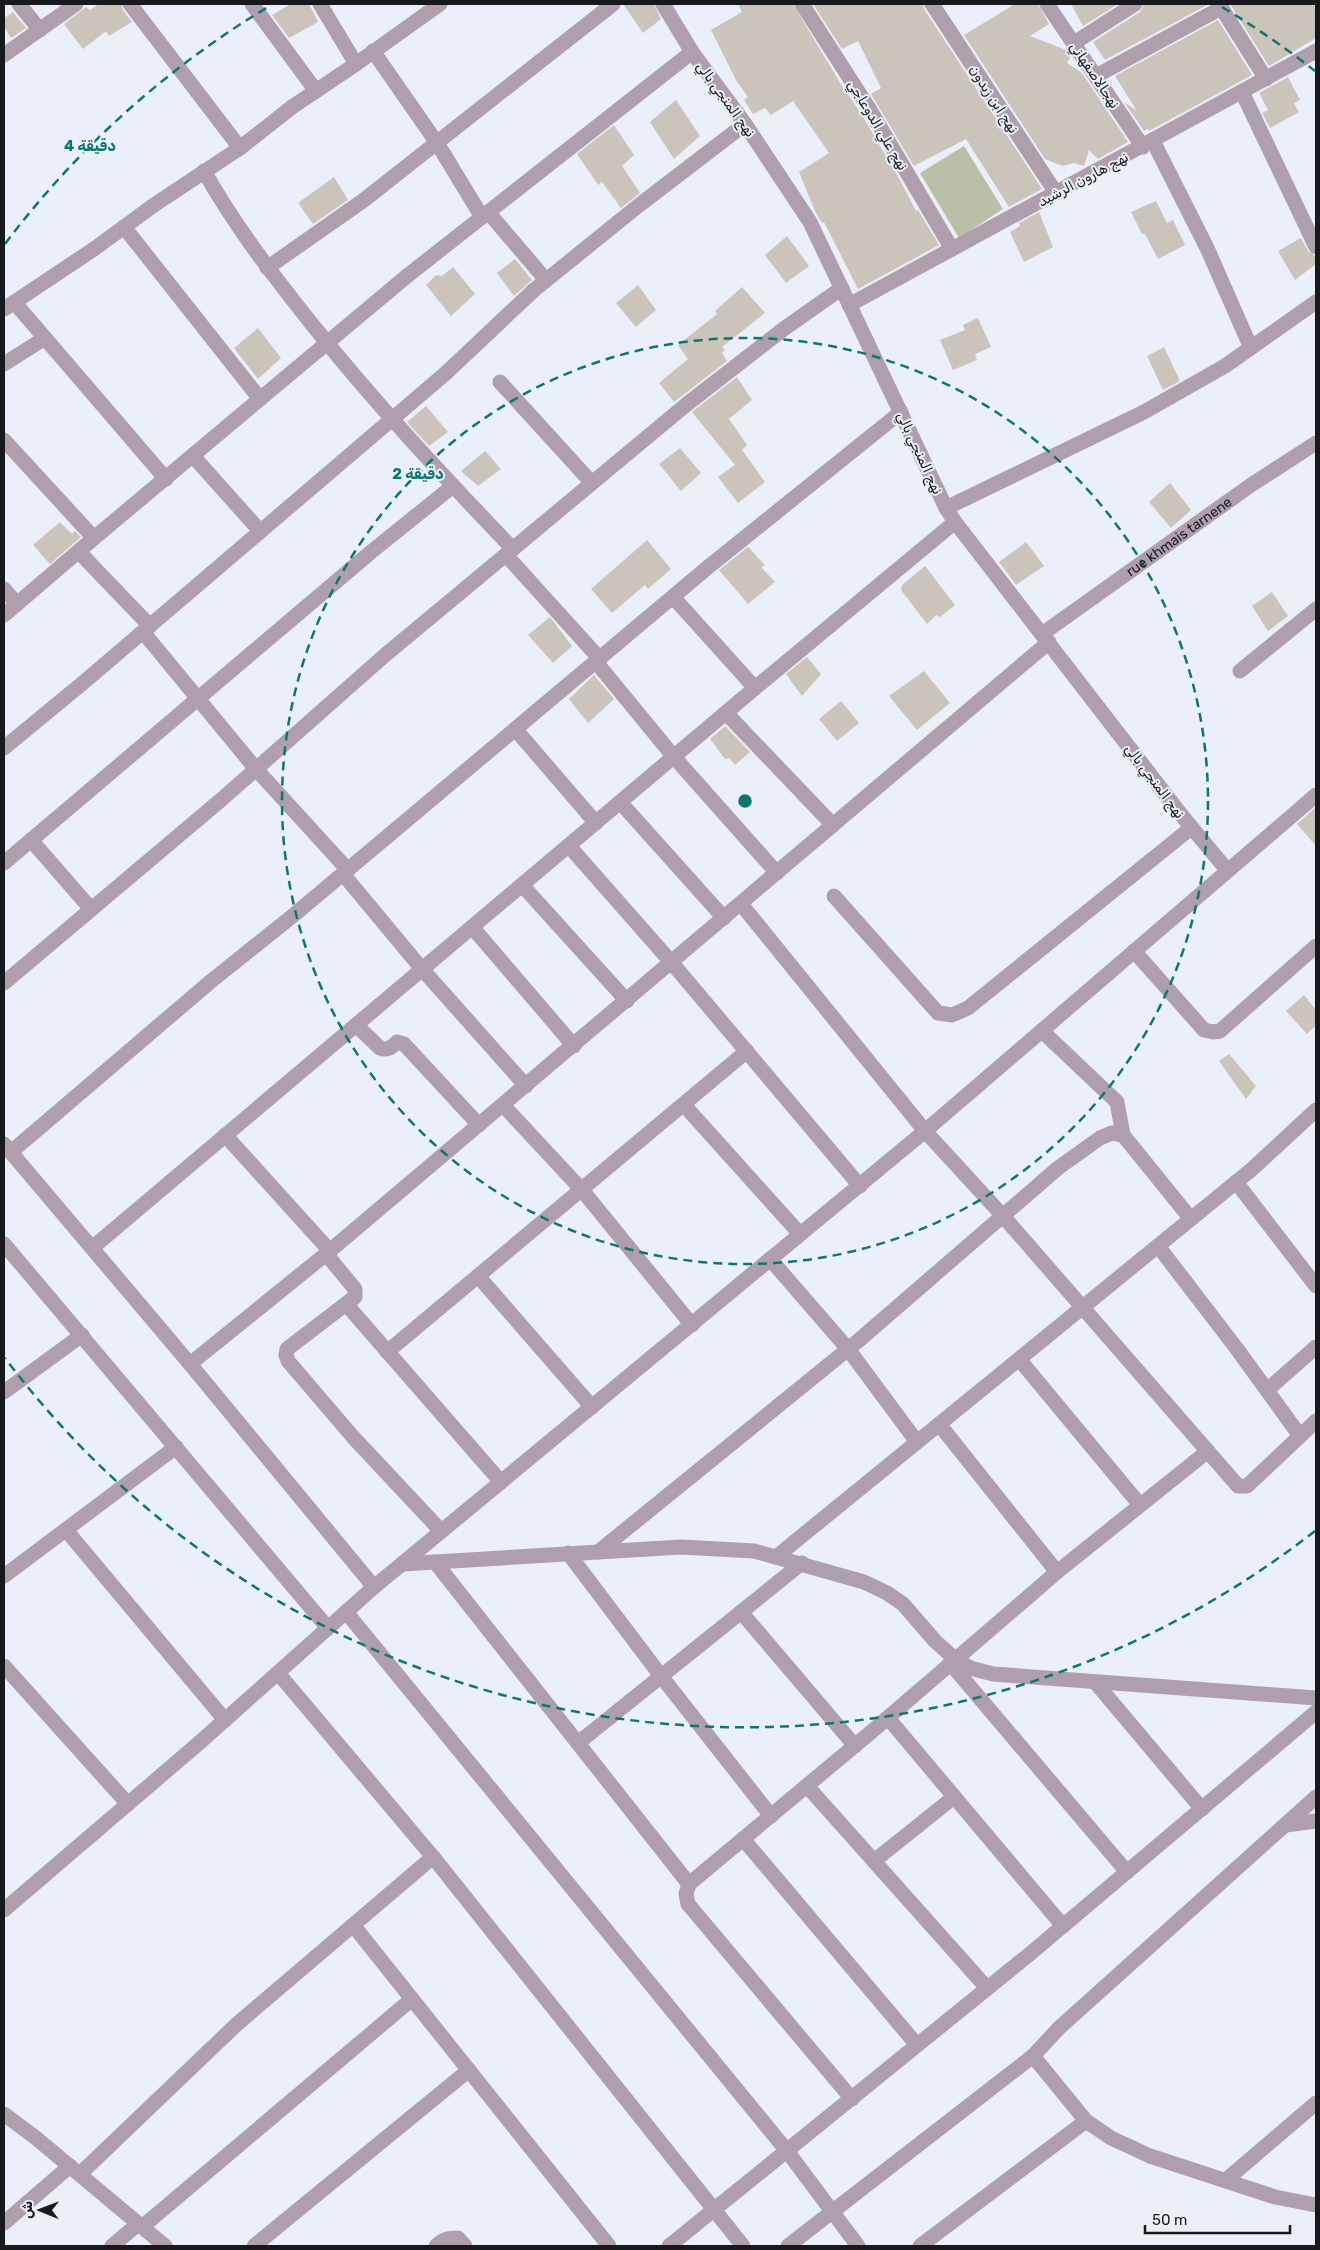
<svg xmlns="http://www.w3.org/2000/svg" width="1320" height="2250" viewBox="0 0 1320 2250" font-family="Rubik,'Noto Naskh Arabic',sans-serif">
<rect width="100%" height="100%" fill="#eaeff9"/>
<path fill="#bac0a7" d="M964 146 1003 209 959 238 920 173Z"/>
<path fill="#cbc4bb" d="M99 4H121L123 10 132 22 109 36 106 31 83 49 64 24 86 7 90 10Z
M291 4H309L318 22 289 38 272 15Z
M623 4H654L661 19 643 33Z
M738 4H793L842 86 862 115 901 182 916 211 918 210 939 245 858 289 824 222 822 223 816 213 799 172 829 153 793 101 771 115 765 108 753 114 744 100 748 97 736 80 711 30 742 12Z
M813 4H923L924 9 1042 189 1009 207 966 139 914 166 871 94 881 88 858 41 842 49Z
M1015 4H1038L1049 24 1030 36 1066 50 1071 56 1067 63 1082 73 1128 142 1098 159 1089 150 1084 166 1074 163 1063 166 1045 159 964 35Z
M1071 4H1118L1083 26Z
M1144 4H1209L1105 60 1093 42 1140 12Z
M1230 4H1316V38L1269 66Z
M13 12 26 28 11 38 4 27V18Z
M1218 20 1252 75 1149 131 1148 129 1144 131 1124 102 1137 111 1115 76Z
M1288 77 1300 100 1294 103 1299 112 1270 128 1262 113 1268 110 1259 93Z
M676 100 700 136 674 159 650 122Z
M614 125 634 155 622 166 640 193 621 208 602 182 598 185 577 154Z
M334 177 348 200 313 224 298 203Z
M1156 201 1167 223 1173 220 1185 245 1158 259 1145 234H1142L1131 212Z
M1039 212 1053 247 1024 262 1010 232 1020 226 1019 223Z
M787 236 809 266 786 283 765 255Z
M1301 238 1308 251 1315 256 1316 264 1295 280 1278 251Z
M515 259 532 280 514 296 497 273Z
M453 267 475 294 451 316 426 285 436 275 442 276Z
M638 285 656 310 636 327 616 303Z
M742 287 765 313 722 347 725 350 722 353 727 361 674 402 659 383 688 359 678 345 717 314 715 311Z
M978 318 991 347 975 354 977 360 953 370 940 340 965 330 963 325Z
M258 328 281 358 258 379 234 348Z
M1164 347 1180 381 1163 390 1147 356Z
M737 377 752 400 729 419 747 445 742 450 765 482 738 503 718 477 735 465 692 412Z
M426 406 448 432 429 446 407 422Z
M680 448 701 473 681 491 659 464Z
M485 451 501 469 478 486 461 471Z
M1170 483 1191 510 1171 528 1149 502Z
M60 522 72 534 75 531 81 537 50 564 33 545Z
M647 540 671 569 648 589 645 585 612 613 591 589Z
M1026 542 1044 566 1016 585 999 562Z
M748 547 765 565 761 567 775 582 748 604 719 570Z
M925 566 955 605 940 617 936 615 927 624 901 590 902 585Z
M1272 592 1288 616 1268 631 1252 606Z
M550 617 572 646 553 663 528 635Z
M807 657 821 674 802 696 786 674Z
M924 671 950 703 917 730 889 696Z
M594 675 614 699 588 723 569 699Z
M841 701 859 723 837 741 819 719Z
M725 726 750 752 735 765 729 758 725 759 710 739Z
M1316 807V846L1297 824Z
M1304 995 1316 1010V1025L1307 1034 1286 1011Z
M1229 1054 1256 1086 1246 1099 1219 1061Z"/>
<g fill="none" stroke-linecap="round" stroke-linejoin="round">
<g stroke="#af9fac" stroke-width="15">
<path d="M19 4 40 30"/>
<path d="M130 4 240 148"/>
<path d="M252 4 316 91"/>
<path d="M320 4 356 64"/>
<path d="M663 4 692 52 745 124 810 222 946 508 955 522 1183 817 1227 870"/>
<path d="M802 4 870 110 952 249"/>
<path d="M932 4 1056 193"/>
<path d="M1047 4 1143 147"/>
<path d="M1219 4 1266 79"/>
<path d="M1074 43 1135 4"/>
<path d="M373 51 437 143 482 217"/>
<path d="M4 55 76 4"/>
<path d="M1096 76 1221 8"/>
<path d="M1242 92 1316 247"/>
<path d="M1153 141 1207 248 1251 348"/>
<path d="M204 171C235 226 272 274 311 323 374 402 443 476 513 549"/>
<path d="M488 212 546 280"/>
<path d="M124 227 260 399"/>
<path d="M267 268 364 200 613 4"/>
<path d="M14 302 166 479"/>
<path d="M849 305 1316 51"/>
<path d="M4 309 94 249 154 205 240 148 292 107 356 64 440 4"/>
<path d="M4 364 45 338"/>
<path d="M500 382 592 483"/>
<path d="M4 440 94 538 407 276 692 52"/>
<path d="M193 456 260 531"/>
<path d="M946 508 1144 412 1225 366 1316 302"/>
<path d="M79 552 150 626"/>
<path d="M506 555 600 659"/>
<path d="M4 589 17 604"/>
<path d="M673 597 755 688"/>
<path d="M4 615 94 538"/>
<path d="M143 632 256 769 348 870"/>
<path id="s1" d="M1042 634 1251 485 1316 443"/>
<path d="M596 662 674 757 777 873"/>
<path d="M1240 671 1316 609"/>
<path d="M726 713 833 825"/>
<path d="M516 730 596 823"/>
<path d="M4 748 84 682 446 373 534 290 638 206 745 124"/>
<path d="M620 802 724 918"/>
<path d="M31 840 91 909"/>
<path d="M569 846 672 963 860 1186"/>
<path d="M4 863 371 552 453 486"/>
<path d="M343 874 422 969 526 1086"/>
<path d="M522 885 627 1001"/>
<path d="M834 896 938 1013 952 1015 968 1008 1191 828"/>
<path d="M741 904 925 1131 1003 1216 1238 1486H1247L1316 1421"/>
<path d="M472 927 574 1046"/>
<path d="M1134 951 1204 1030 1213 1032 1220 1031 1316 946"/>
<path d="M4 983 222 799 384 656 687 404 785 328 842 288"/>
<path d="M356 1025 380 1048C388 1051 392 1047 397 1042L404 1044 479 1125"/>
<path d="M1042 1031 1117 1102 1123 1135"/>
<path d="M503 1105 582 1190 692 1325"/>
<path d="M684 1105 800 1234"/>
<path d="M225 1135 330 1251"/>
<path d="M4 1144 190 1364 374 1587"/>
<path d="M11 1152 210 982 295 914 707 568 901 412"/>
<path d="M1236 1182 1316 1286"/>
<path d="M4 1244 328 1628"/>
<path d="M1158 1246 1237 1349 1300 1436"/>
<path d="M92 1248 755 688 955 522"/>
<path d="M326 1254 355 1289V1297L287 1349 286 1355 288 1361 353 1437 441 1531"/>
<path d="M770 1259 848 1349 917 1442"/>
<path d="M478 1276 592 1407"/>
<path d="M346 1304 501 1482"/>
<path d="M387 1352 747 1051"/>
<path d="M1019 1359 1140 1505"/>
<path d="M190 1364 326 1254 1049 642"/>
<path d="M1267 1390 1316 1347"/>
<path d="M4 1392 82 1335"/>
<path d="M939 1424 1057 1572"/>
<path d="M66 1530 225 1720"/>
<path d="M598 1552 858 1341 1058 1168 1100 1138 1112 1133 1123 1135 1191 1219"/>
<path d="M568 1553 661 1676 771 1816"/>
<path d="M776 1557 1251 1170 1316 1110"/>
<path d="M435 1562 689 1884"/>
<path d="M402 1564 681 1547 754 1551 864 1582 887 1593 903 1604 935 1641 955 1659 970 1668 993 1674 1316 1698"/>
<path d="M4 1576 176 1447"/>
<path d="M346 1612 787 2151 858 2246"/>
<path d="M741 1612 855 1746"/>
<path d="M950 1663 1127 1872"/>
<path d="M4 1666 128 1804"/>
<path d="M278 1673 433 1857 743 2246"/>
<path d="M1095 1682 1202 1809"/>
<path d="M888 1718 1063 1926"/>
<path d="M578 1743 802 1563"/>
<path d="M807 1786 987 1988"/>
<path d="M1316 1797 1059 2028 1033 2056 1086 2121 1111 2138 1150 2156 1275 2197 1316 2205"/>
<path d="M1286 1825 1316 1821"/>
<path d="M743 1839 917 2045"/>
<path d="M874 1861 954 1797"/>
<path d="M4 1910 199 1743 374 1587 925 1131 1316 795"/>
<path d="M353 1925 609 2246"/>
<path d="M852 2099 688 1904 686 1894 689 1884 870 1733 1057 1572 1208 1451"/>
<path d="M4 2114 36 2138 165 2246"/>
<path d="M80 2174 237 2024 433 1857"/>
<path d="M1226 2180 1316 2103"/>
<path d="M4 2223 70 2166"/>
<path d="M142 2227 412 1999"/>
<path d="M112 2246 138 2224"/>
<path d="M254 2246 469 2070"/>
<path d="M436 2246C443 2239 449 2238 458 2238L465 2246"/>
<path d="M669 2246 1031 1953 1316 1712"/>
<path d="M788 2246 1033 2056"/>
<path d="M920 2246 1086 2121"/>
</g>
</g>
<g fill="none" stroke="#0f766e" stroke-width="2.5" stroke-dasharray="9 6">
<circle cx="745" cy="801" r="463"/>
<path d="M1315 1531A926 926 0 0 1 5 1358M5 244A926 926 0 0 1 268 7M1222 7A926 926 0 0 1 1315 71"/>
</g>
<g text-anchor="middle" stroke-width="4" stroke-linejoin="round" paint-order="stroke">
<g font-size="14" fill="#18191d" stroke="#eaeff9">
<text transform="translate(1095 75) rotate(56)" y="5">نهجالاصفهاني</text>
<text transform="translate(726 99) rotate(54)" y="5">نهج المنجي بالي</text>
<text transform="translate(994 99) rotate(57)" y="5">نهج ابن زيدون</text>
<text transform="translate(878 125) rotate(59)" y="5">نهج علي الدوعاجي</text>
<text transform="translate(1083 179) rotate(-28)" y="5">نهج هارون الرشيد</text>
<text transform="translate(920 453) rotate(65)" y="5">نهج المنجي بالي</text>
<text dy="5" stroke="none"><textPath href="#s1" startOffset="168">rue khmais tarnene</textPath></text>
<text transform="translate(1155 781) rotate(53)" y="5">نهج المنجي بالي</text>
</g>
</g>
<circle cx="745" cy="801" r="8" fill="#0f766e" stroke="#eaeff9" stroke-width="2.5"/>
<g font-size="15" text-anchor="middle" font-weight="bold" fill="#0f766e" stroke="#eaeff9" stroke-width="4" stroke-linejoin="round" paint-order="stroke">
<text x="90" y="151">4 دقيقة</text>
<text x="418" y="479">2 دقيقة</text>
</g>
<rect width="1320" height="2250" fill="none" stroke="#18191d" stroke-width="10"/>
<g transform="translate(40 2210) rotate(271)" stroke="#eaeff9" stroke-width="4" paint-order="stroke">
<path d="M0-4L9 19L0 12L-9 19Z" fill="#18191d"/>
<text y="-8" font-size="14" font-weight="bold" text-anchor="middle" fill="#18191d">ش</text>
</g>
<path d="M1145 2225v8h145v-8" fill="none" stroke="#18191d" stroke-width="2.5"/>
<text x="1152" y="2225" font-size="15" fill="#18191d" stroke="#eaeff9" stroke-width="4" paint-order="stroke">50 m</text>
</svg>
